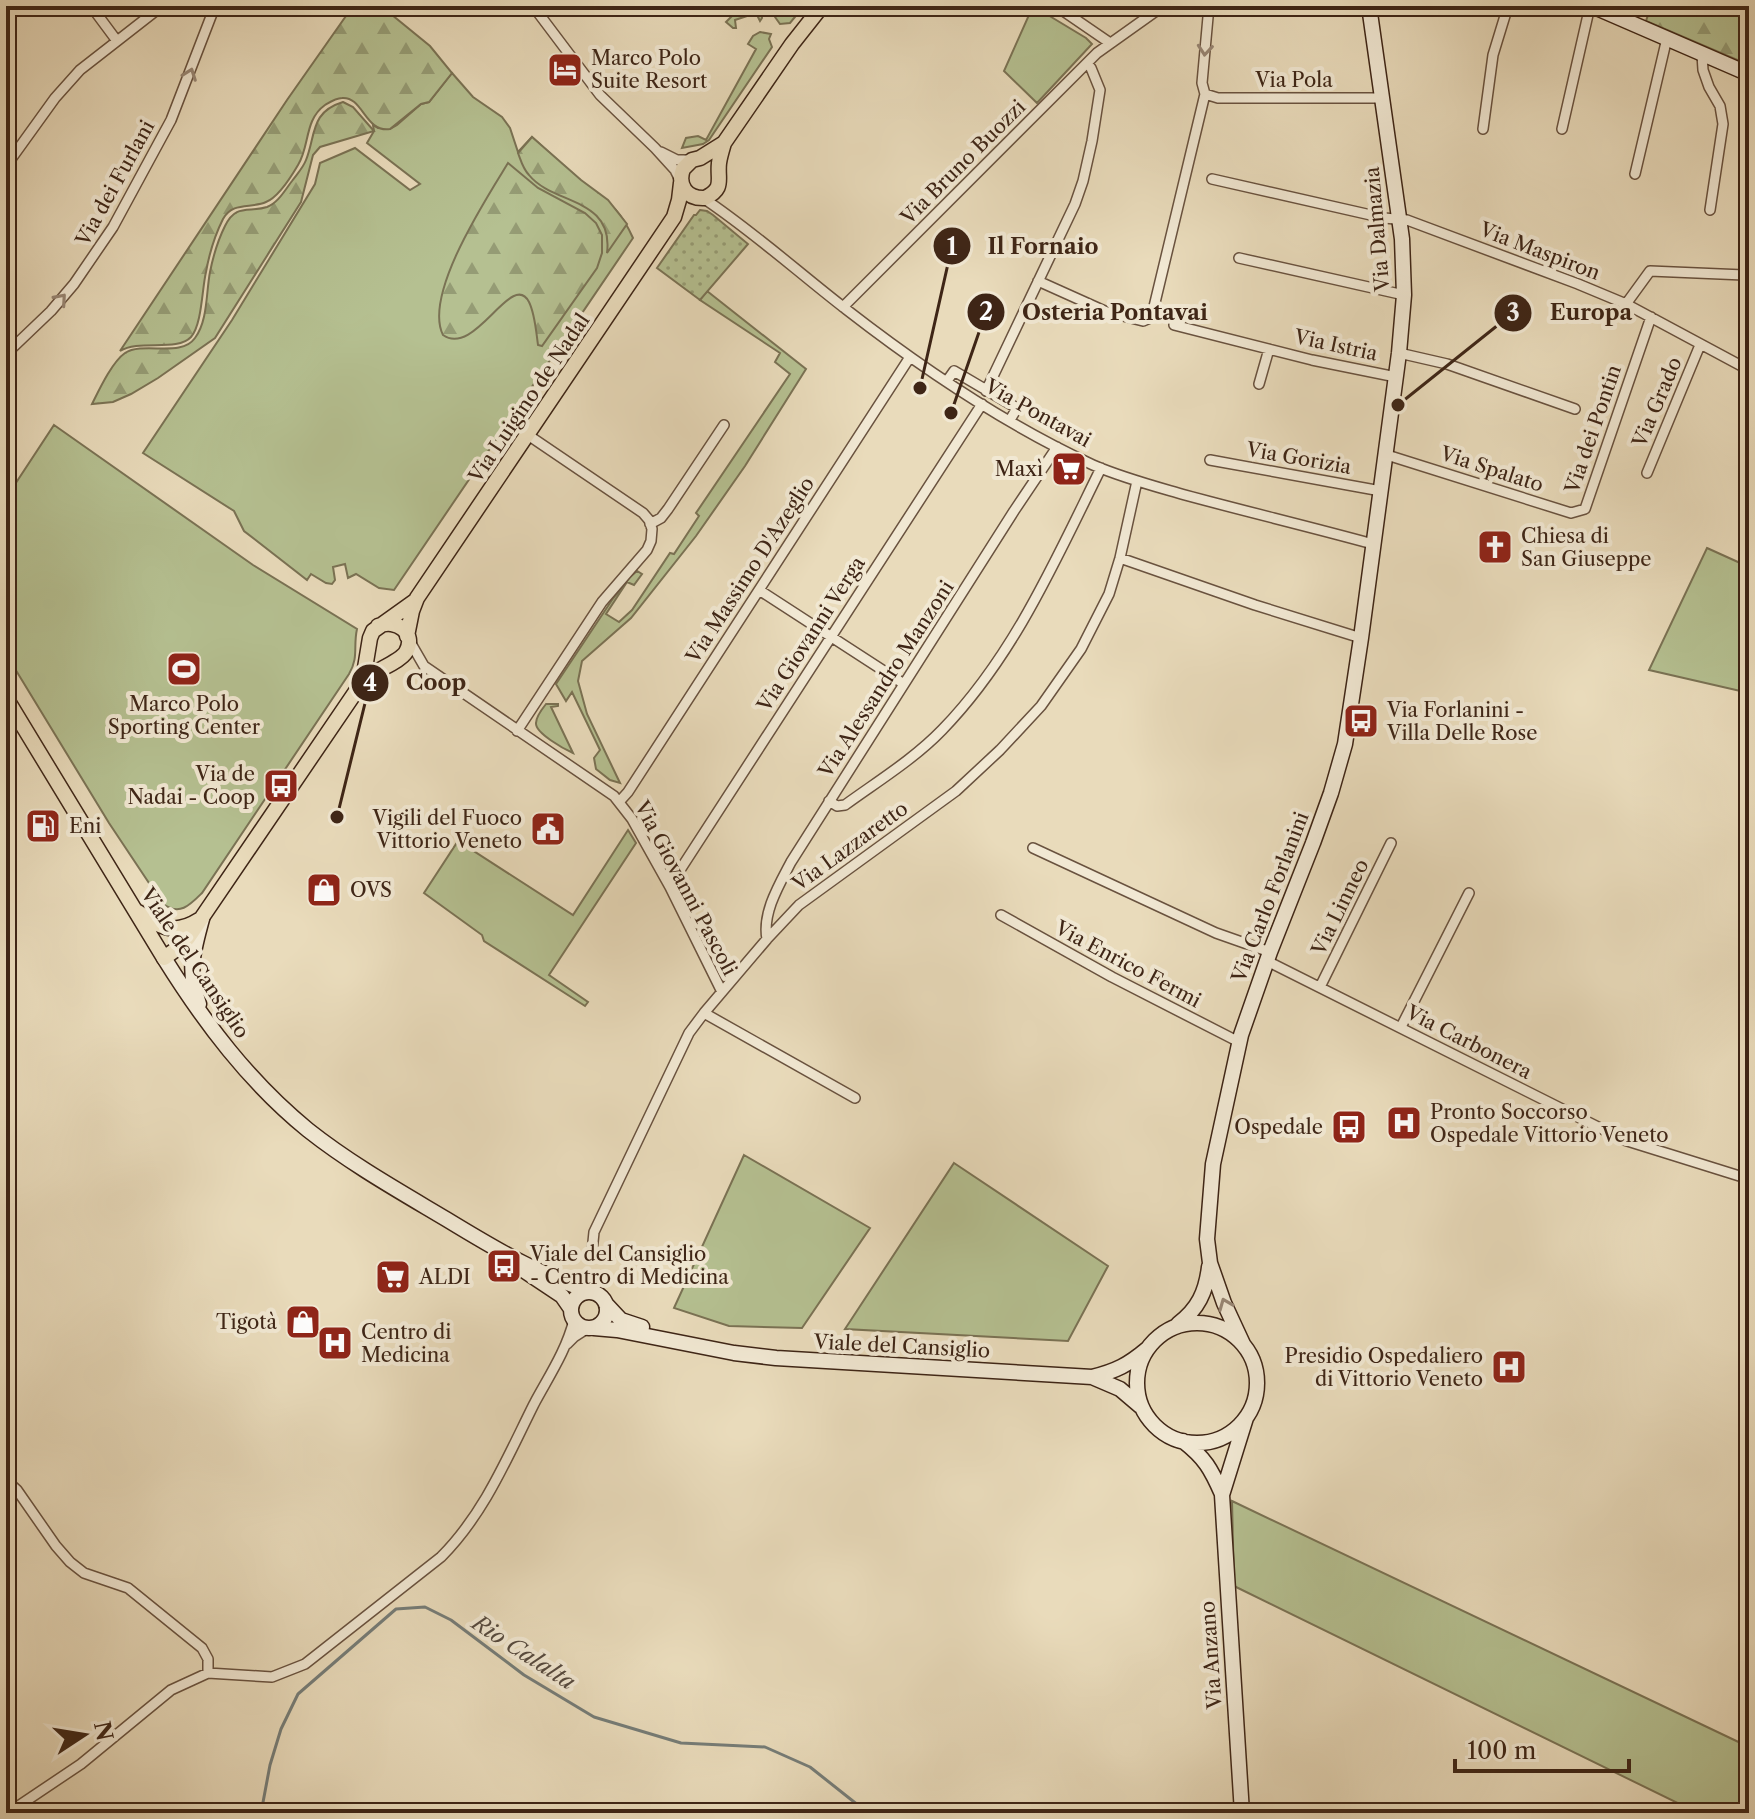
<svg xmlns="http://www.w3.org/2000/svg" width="1755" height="1819" viewBox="0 0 1755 1819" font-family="'Libre Caslon Text',serif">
<defs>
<pattern id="forest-firs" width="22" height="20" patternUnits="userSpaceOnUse" patternTransform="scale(2)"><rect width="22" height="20" fill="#b5c091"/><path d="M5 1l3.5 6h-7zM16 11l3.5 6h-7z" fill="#959c75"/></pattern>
<pattern id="park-dots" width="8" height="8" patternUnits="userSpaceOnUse" patternTransform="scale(2)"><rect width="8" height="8" fill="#b5c091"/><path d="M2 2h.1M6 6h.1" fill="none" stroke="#959c75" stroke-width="1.8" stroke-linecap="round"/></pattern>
</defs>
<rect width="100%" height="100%" fill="#e9dbbb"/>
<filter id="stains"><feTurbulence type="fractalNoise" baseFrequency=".0025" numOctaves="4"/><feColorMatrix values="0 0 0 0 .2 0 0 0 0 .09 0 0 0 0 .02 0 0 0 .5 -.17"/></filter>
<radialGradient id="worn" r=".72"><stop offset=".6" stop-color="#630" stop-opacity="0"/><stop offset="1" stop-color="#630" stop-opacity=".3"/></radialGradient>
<path fill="#b5c091" stroke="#7a7254" stroke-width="2" d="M742 6H756L755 8 762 11V18L760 21 756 13 735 20 736 28H733L726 22Z
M793 6H804L790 23 780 24 775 17 779 9 786 14Z
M1033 6 1086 38 1092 44 1037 103 1004 71Z
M760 32 771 34 769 39 772 47 709 140 703 144 682 148 686 138 698 136 706 140 756 49 748 44 753 36Z
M452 73 473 97 502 117 510 128 518 152 532 137C547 151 563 165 579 179 605 201 618 204 633 238L394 590 379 588 356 574 348 578 345 564 333 567 335 580 332 584 326 583 311 574 307 580 244 531 234 511 143 453 232 320 315 184 320 163 355 148 410 190 420 184 367 143 374 131 373 125 378 128 390 129 397 125 421 104 429 102Z
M707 291 806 369 745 466 696 536 631 618 582 661 578 681 587 714 620 783 610 780 596 769 594 758 600 750 572 692 566 701 556 684 612 600 630 577 637 571 642 574 634 585 627 582 606 614 619 622 632 610 670 553 674 554 699 516 696 513 790 374 775 362 780 353 700 300Z
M54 425 253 565 357 629C353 647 359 657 349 674L202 893C190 905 180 916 163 904L109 823 6 654V498Z
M1707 548 1749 567V693L1649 670Z
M546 704H558V706L551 707 573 753C564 749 535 733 536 723 536 717 542 709 546 704Z
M628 830 636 843 549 975 588 1002 585 1006 484 941 482 935 424 893 458 841 573 915Z
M744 1155 870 1228 802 1328 729 1326 674 1308Z
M954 1163 1108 1266 1068 1341 845 1329Z
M1232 1501 1749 1747V1813H1698L1234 1586Z"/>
<path fill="url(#forest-firs)" stroke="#7a7254" stroke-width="2" d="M353 6H381L430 46 452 73 429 102 421 104 390 129C365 133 363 96 342 98 336 98 330 102 325 105 304 120 310 146 298 165 291 177 279 197 266 202 251 209 233 201 223 219 215 235 209 255 206 272 202 288 202 325 191 337 177 352 139 339 120 351L287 100Z
M1647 6H1749V65L1646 21 1650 9Z
M343 102 353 107 374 131 320 147 313 155 301 202 215 338 158 378 131 394 113 402 92 404C99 390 112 362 125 353 144 341 181 358 195 338 208 321 206 292 210 272 213 257 218 240 225 226 236 203 249 213 267 207 278 203 285 190 292 181 297 174 303 168 306 160 316 135 310 112 343 102Z
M532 137 581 180 608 200 627 224 607 253C614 197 553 205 529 175 523 169 521 161 518 153Z
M508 163 538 188 585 213 596 223 602 235V253L597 268 542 346 538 345C536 331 535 314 529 302 512 269 475 358 443 335 423 295 486 199 508 163Z"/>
<path fill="url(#park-dots)" stroke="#7a7254" stroke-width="2" d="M700 210 707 211 713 215 748 244 700 300 657 268 694 215H696Z"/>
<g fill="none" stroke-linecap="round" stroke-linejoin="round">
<path stroke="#767d78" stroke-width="3" d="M261 1813 270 1765 281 1729 298 1694 396 1609 425 1607 451 1620 524 1675 594 1717 681 1743 765 1747 810 1767 868 1813"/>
<defs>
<path id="street" d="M91 6 117 41
M533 6 600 95 655 148 675 170 680 180
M1056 6 1110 43
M1702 54 1703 70 1709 87 1720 106 1723 124 1710 210
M1205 94 1218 98H1383
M1483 129 1493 55 1508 6
M1562 129 1590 6
M661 152 677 160H692
M1749 159 1744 192 1749 203
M6 166 55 98 80 70 162 6
M1635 174 1667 38
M1212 179 1384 218 1407 220 1578 284 1626 304 1749 370
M703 198C754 232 799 273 847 310 923 369 1006 425 1093 465 1123 478 1154 486 1185 495 1248 512 1311 527 1373 544
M1239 258 1404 295
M1038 281 1107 312 1143 321 1150 318 1152 315 1205 94 1202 83 1209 6
M1626 304 1650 271 1744 275 1749 278
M843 307 1097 53 1163 6
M1174 325 1312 360 1396 377
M1399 353 1447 364 1575 409
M6 354 51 311 74 284 113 227 171 120 215 6
M947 381 954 371 1017 408 1010 420
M1259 384 1269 349
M986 391 1075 204 1083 181 1092 141 1100 90 1091 68 1087 63
M1387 455 1571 513 1585 509 1651 317
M1210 460 1381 491
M1647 473 1700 345
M650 524 661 518 668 509 724 425
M1120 558 1255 605 1361 638
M759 590 904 684
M409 640 424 666 614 796 632 819 670 887 722 992
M517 731 602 602 647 550 651 541 652 529 649 520 643 513 528 435
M829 801 837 806 845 805C878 781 914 759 942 730 1014 656 1056 559 1101 468
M619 802 628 792 910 357
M1033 848 1216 933 1270 952
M666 880 680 870 982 404
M1001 915 1112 977 1239 1042
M767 939C762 913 779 885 791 862L1014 511 1057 447
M1267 961 1624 1140 1749 1179
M1320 987 1391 843
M704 1013 855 1098
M1401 1027 1469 893
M592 1252 594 1232 689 1033 704 1013 767 939 799 905 956 791 1000 750 1041 706 1081 649 1109 594 1120 558 1137 481
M567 1344 574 1337 588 1328
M6 1480 17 1490 56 1546 70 1562 84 1573 128 1588 202 1648 208 1659V1673
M8 1813 81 1764 171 1690 208 1673 272 1677 305 1664 441 1557C484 1514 507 1458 534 1404 549 1376 566 1351 574 1320"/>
<path id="secondary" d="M1592 6 1749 74
M164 958C204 1022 249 1082 308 1130 351 1164 399 1191 446 1219 492 1247 540 1276 593 1292
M199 1004C187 969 193 953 202 919
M520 1268 562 1296 571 1309
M571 1310a18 18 0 1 1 36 0a18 18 0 1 1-36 0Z
M606 1304 621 1320 642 1327
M1137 1383a60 60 0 1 1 120 0a60 60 0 1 1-120 0Z
M1178 1324C1198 1309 1206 1292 1209 1267
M594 1328 617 1330 734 1353 776 1358 1092 1377C1116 1371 1128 1365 1147 1349
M1243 1344 1224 1303 1210 1263 1207 1239 1213 1164 1241 1035 1270 952 1313 843 1331 793 1345 744 1361 638 1399 353 1404 295 1402 239 1369 6
M1092 1377 1120 1389 1140 1406
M1183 1441C1205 1458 1211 1469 1222 1494
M1242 1813 1222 1495 1246 1418"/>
<path id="primary" d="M724 143C722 150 720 156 719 163 717 180 725 188 705 198 687 199 677 186 683 169L692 160 700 158 724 143 792 44 822 6
M407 636 412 611 417 598 674 217 679 200 681 183
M363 680 370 638 373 631 415 601
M6 698 164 958 182 945 188 938 363 681C373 671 400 662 406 652 417 633 396 618 378 626
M138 912C160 927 174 936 199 920"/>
</defs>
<use href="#street" stroke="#69523f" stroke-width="12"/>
<use href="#secondary" stroke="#3e2516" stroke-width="17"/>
<use href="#primary" stroke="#3e2516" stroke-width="17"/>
<use href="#street" stroke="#f1e8d3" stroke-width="9"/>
<use href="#secondary" stroke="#f1e8d3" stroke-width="14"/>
<use href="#primary" stroke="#e9dbbb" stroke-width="14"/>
</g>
<defs><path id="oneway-chevron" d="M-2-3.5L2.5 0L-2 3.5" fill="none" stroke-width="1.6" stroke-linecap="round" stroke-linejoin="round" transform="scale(2)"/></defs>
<g stroke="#988674">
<use href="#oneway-chevron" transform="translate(1205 50) rotate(95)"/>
<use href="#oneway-chevron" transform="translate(190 74) rotate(-70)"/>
<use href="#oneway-chevron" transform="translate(61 299) rotate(-49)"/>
<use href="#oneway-chevron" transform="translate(1225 1304) rotate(-112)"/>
</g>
<defs>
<symbol id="hotel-square" viewBox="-11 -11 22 22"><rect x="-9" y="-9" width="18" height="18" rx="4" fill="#8f2418" stroke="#f1e8d3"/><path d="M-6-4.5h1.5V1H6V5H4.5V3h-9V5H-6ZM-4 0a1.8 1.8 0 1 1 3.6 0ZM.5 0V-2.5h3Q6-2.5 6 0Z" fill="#fff"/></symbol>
<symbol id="supermarket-square" viewBox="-11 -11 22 22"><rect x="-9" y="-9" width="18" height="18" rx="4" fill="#8f2418" stroke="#f1e8d3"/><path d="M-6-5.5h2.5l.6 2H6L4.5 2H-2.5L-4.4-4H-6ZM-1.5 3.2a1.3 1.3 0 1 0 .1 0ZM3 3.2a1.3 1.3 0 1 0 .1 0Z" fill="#fff"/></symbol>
<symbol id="church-square" viewBox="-11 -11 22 22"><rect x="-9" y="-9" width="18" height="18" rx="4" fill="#8f2418" stroke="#f1e8d3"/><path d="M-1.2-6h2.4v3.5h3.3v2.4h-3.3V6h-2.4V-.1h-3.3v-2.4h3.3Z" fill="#fff"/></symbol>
<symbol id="stadium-square" viewBox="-11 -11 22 22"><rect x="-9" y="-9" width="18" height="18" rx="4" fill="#8f2418" stroke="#f1e8d3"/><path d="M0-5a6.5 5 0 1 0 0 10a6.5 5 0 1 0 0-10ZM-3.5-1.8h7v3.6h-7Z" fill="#fff"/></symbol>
<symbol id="bus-square" viewBox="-11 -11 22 22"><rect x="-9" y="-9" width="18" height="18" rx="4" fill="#8f2418" stroke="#f1e8d3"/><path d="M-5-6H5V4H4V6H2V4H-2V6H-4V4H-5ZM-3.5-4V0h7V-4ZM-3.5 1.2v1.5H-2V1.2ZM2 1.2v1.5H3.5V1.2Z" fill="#fff"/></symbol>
<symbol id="fuel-square" viewBox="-11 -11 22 22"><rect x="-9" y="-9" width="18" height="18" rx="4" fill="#8f2418" stroke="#f1e8d3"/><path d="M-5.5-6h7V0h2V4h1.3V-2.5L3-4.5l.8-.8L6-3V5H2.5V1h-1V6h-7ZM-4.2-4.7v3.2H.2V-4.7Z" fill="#fff"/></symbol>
<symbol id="civic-square" viewBox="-11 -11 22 22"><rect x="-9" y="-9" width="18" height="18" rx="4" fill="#8f2418" stroke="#f1e8d3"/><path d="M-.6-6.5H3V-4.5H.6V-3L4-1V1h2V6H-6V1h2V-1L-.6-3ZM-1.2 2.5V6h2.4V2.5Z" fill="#fff"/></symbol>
<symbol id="shop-square" viewBox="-11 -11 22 22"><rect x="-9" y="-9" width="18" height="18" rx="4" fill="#8f2418" stroke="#f1e8d3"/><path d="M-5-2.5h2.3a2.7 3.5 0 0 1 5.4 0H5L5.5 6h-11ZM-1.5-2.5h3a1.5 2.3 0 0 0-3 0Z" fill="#fff"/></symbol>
<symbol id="hospital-square" viewBox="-11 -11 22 22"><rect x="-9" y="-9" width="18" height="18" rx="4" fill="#8f2418" stroke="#f1e8d3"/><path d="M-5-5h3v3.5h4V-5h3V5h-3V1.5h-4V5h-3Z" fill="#fff"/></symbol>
</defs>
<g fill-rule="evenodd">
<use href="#hotel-square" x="545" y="50" width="40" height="40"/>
<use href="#supermarket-square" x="1049" y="449" width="40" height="40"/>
<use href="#church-square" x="1475" y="527" width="40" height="40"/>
<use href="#stadium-square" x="164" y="649" width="40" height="40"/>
<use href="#bus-square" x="1341" y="701" width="40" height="40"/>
<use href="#bus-square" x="261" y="766" width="40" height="40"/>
<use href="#fuel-square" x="23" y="806" width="40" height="40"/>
<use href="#civic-square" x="528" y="809" width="40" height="40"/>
<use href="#shop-square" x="304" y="870" width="40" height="40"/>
<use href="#hospital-square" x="1384" y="1103" width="40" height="40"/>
<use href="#bus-square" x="1329" y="1107" width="40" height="40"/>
<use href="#bus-square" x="484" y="1246" width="40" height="40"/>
<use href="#supermarket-square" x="373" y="1257" width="40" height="40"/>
<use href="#shop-square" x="283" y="1302" width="40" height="40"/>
<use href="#hospital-square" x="315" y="1323" width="40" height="40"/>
<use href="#hospital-square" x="1489" y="1347" width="40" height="40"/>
</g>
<g text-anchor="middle" stroke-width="8" stroke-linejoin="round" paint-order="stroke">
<g font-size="20" fill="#3e2516" stroke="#f1e8d3" text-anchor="start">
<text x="591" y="65">Marco Polo<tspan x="591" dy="23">Suite Resort</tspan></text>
<text x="1043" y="476" text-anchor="end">Maxì</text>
<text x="1521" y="543">Chiesa di<tspan x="1521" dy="23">San Giuseppe</tspan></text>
<text x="184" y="711" text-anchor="middle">Marco Polo<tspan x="184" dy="23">Sporting Center</tspan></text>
<text x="1387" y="717">Via Forlanini -<tspan x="1387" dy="23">Villa Delle Rose</tspan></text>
<text x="255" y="781" text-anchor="end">Via de<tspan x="255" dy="23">Nadai - Coop</tspan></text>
<text x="522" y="825" text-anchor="end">Vigili del Fuoco<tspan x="522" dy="23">Vittorio Veneto</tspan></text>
<text x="69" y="833">Eni</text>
<text x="350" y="897">OVS</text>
<text x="1430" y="1119">Pronto Soccorso<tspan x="1430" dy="23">Ospedale Vittorio Veneto</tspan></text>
<text x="1323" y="1134" text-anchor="end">Ospedale</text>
<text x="530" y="1261">Viale del Cansiglio<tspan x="530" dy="23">- Centro di Medicina</tspan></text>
<text x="419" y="1284">ALDI</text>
<text x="277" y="1329" text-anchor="end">Tigotà</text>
<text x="361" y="1339">Centro di<tspan x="361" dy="23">Medicina</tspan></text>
<text x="1483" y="1363" text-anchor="end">Presidio Ospedaliero<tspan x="1483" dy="23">di Vittorio Veneto</tspan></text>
</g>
<g font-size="20" fill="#3e2516" stroke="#f1e8d3">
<text x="1294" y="87">Via Pola</text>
<text transform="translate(963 162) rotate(-45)" y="7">Via Bruno Buozzi</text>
<text transform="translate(115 183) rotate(-61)" y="7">Via dei Furlani</text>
<text transform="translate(1377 229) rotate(-95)" y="7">Via Dalmazia</text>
<text transform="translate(1540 251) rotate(21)" y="7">Via Maspiron</text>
<text transform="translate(1336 345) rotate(12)" y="7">Via Istria</text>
<text transform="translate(529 398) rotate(-56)" y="7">Via Luigino de Nadal</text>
<text transform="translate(1657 402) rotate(-67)" y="7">Via Grado</text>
<text transform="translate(1038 413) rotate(29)" y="7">Via Pontavai</text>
<text transform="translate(1593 429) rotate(-71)" y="7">Via dei Pontin</text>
<text transform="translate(1299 458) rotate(10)" y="7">Via Gorizia</text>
<text transform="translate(1492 469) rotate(18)" y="7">Via Spalato</text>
<text transform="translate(750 570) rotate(-57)" y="7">Via Massimo D'Azeglio</text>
<text transform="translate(811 634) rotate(-57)" y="7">Via Giovanni Verga</text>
<text transform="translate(886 679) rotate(-57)" y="7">Via Alessandro Manzoni</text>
<text transform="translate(850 846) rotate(-36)" y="7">Via Lazzaretto</text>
<text transform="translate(686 888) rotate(62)" y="7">Via Giovanni Pascoli</text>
<text transform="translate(1270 897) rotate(-69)" y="7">Via Carlo Forlanini</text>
<text transform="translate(1340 907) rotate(-64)" y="7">Via Linneo</text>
<text transform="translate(195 963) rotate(56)" y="7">Viale del Cansiglio</text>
<text transform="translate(1128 964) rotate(28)" y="7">Via Enrico Fermi</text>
<text transform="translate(1469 1042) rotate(27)" y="7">Via Carbonera</text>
<text transform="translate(902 1346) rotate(3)" y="7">Viale del Cansiglio</text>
<text transform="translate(1211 1655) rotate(-94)" y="7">Via Anzano</text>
</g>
<g font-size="22" font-style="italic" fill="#564a3f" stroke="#f1e8d3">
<text transform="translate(524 1652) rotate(33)" y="8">Rio Calalta</text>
</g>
</g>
<path fill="none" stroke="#3e2516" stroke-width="3" d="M920 388L952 246M951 413L986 312M1398 405L1513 313M337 817L370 683"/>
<g fill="#3e2516" stroke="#f1e8d3" stroke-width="3">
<circle cx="920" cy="388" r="8"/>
<circle cx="951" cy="413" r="8"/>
<circle cx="1398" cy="405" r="8"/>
<circle cx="337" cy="817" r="8"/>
<circle cx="952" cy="246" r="20"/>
<circle cx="986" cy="312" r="20"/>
<circle cx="1513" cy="313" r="20"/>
<circle cx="370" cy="683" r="20"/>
</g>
<g font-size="24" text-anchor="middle" font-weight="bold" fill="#fff">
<text x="952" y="255">1</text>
<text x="986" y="320">2</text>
<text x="1513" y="321">3</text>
<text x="370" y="691">4</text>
</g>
<g font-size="22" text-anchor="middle" font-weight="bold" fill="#3e2516" stroke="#f1e8d3" stroke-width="8" stroke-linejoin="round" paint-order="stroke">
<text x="1043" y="254">Il Fornaio</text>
<text x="1115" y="320">Osteria Pontavai</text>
<text x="1591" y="320">Europa</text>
<text x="436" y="690">Coop</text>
</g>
<rect width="1755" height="1819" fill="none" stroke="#e9dbbb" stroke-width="32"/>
<rect x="8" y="8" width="1739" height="1803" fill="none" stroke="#3e2516" stroke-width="4"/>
<rect x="16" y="16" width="1723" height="1787" fill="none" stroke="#3e2516" stroke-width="2"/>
<g transform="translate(84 1735) rotate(78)" stroke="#f1e8d3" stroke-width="6" paint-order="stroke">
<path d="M0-6L14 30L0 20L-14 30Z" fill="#3e2516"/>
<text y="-12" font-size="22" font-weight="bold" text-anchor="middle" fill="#3e2516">N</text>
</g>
<path d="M1455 1759v12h174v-12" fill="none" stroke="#3e2516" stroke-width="4"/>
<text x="1467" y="1759" font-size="24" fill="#3e2516" stroke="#f1e8d3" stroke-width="6" paint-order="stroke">100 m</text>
<rect width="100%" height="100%" filter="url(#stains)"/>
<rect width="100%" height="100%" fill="url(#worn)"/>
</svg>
